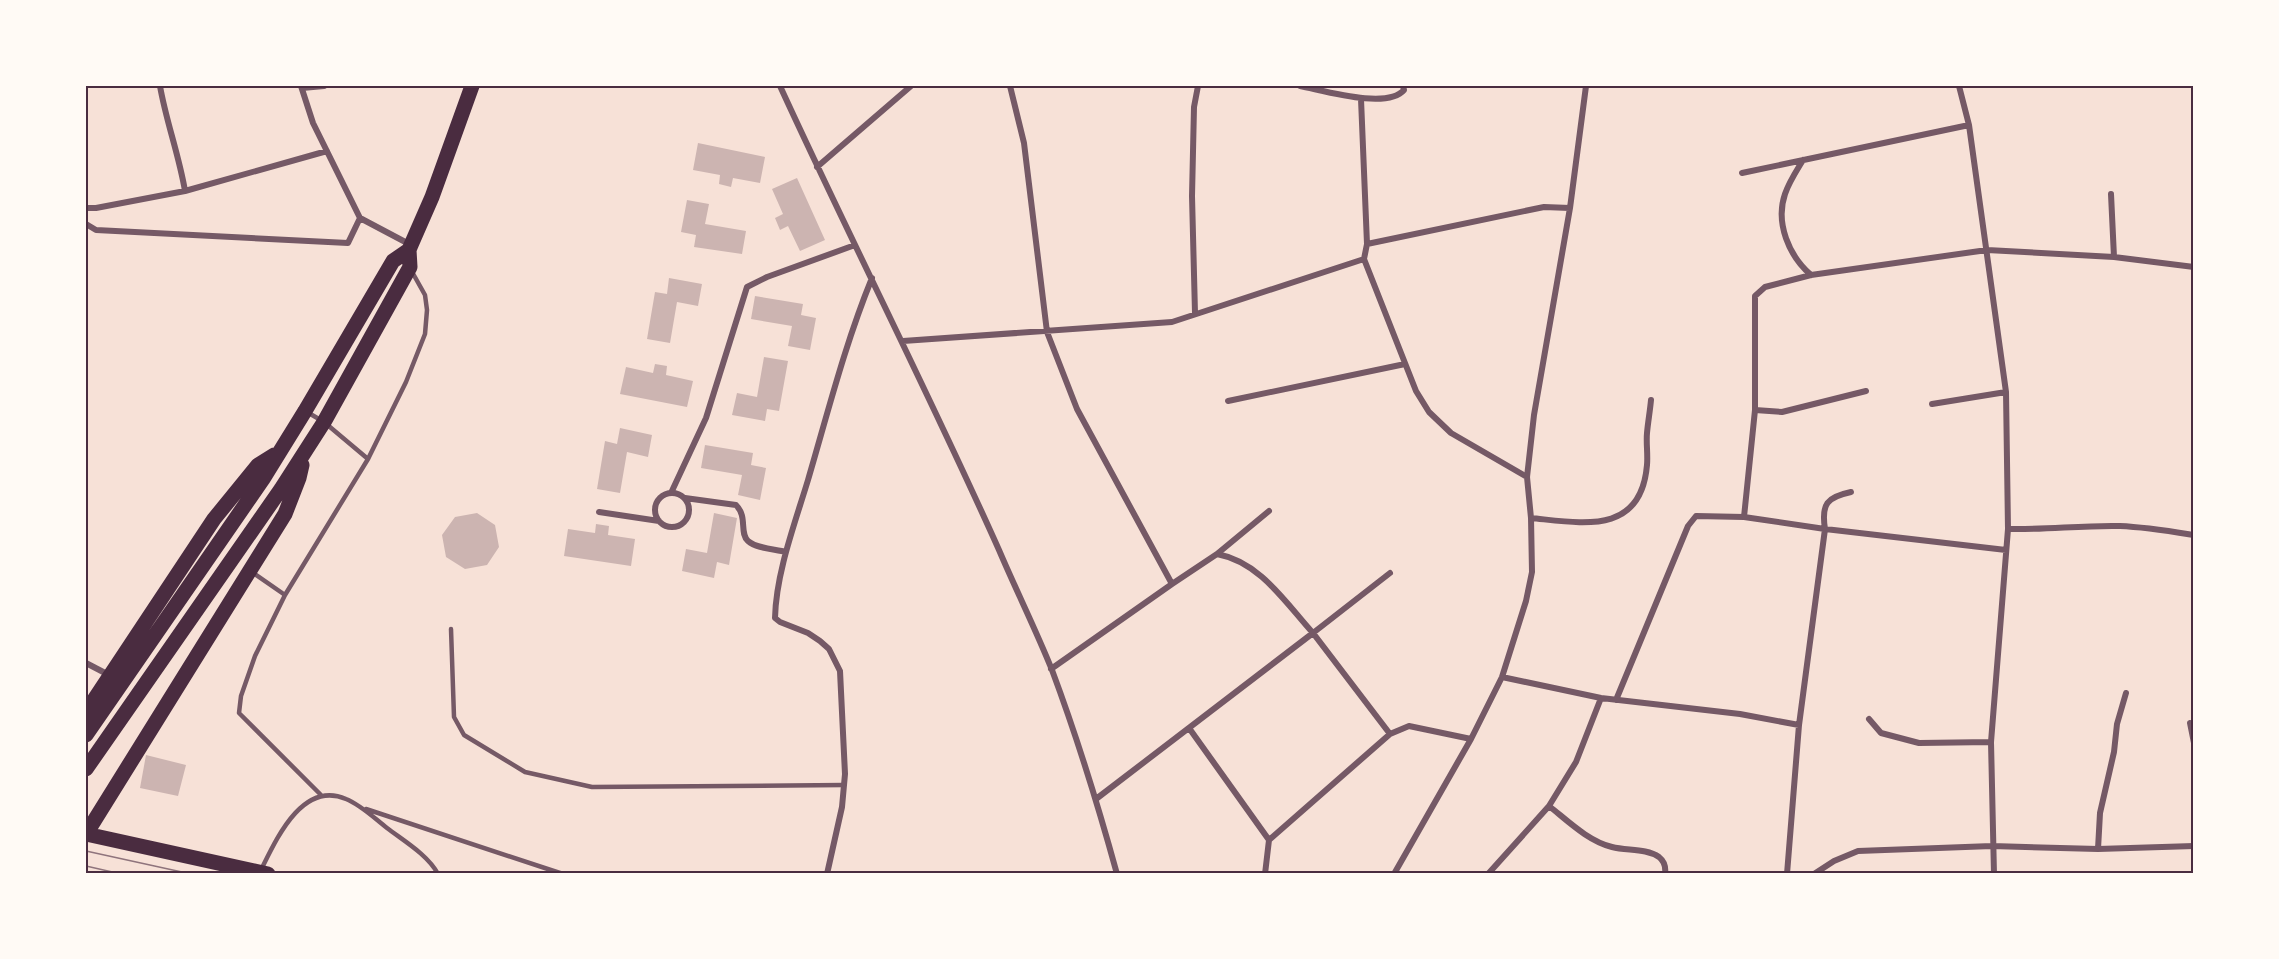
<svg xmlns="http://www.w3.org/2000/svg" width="2279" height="959" viewBox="0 0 2279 959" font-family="'PT Sans Narrow',sans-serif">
<rect width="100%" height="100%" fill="#f7e1d7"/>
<path fill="#ccb4b1" d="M698 143 765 157 760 183 733 178 731 187 719 184 720 175 693 170Z
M797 178 825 240 800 251 788 226 780 230 775 218 783 214 772 189Z
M687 200 709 204 705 224 746 231 742 254 694 247 696 235 681 232Z
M669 278 702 284 698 306 677 302 670 343 647 339 655 292 667 294Z
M755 296 803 304 801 315 816 318 810 350 788 346 792 326 751 319Z
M764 357 788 361 779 411 767 409 765 421 732 415 737 393 757 397Z
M655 364 667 366 666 375 693 381 687 407 620 394 626 367 653 373Z
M620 428 652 435 648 457 627 452 620 493 597 489 605 441 617 444Z
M705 445 753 453 751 465 766 468 760 500 738 495 742 475 701 468Z
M477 513 495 525 499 547 487 565 465 569 446 557 442 535 455 517Z
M714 513 737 518 729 565 717 562 714 578 682 571 686 549 707 553Z
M596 524 609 526 608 535 635 539 631 566 564 556 568 529 595 533Z
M146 755 186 765 178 796 140 788Z"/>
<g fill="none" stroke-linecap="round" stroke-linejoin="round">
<path stroke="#755966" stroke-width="4.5" d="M307 412 324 422 368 459
M252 572 285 595
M451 629 454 717 464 735 525 772 592 787 844 785
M322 796 239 713 241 696 255 656 285 595 368 459 406 382 425 334 427 310 425 295 411 270
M366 809 563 874
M261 870C276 840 302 780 346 799 361 805 374 818 387 828 404 841 428 855 438 874"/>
<path stroke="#755966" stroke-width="6" d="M160 86C166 121 179 155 185 191
M301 86 313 123 360 218
M780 86C851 241 929 393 999 550 1016 590 1036 630 1052 670 1077 737 1098 805 1117 874
M1010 86 1024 143 1047 332 1077 409 1172 584 1051 669
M1300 86C1322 90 1387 110 1404 90L1403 86
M1959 86 1969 125 2006 392 2008 529 1991 742 1994 874
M302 88 324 86
M1361 99 1367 244
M1803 160C1797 170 1789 182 1785 194 1775 223 1789 256 1811 275
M817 167 911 86
M1742 173 1969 125
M2111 194 2114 257
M86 208H96L185 191 327 151
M86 224 96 230 348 243 360 218 411 245
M1364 259 1367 244 1544 207 1570 208
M1195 313 1192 196 1194 107 1198 86
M903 341 1172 322 1364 259 1416 391 1429 412 1451 433 1527 477
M1228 401 1405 364
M1932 404 2006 392
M1755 410 1782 412 1866 391
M671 493 706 418 747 287 767 277 855 245
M655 510a17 17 0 1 1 34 0a17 17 0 1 1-34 0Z
M685 498 736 505C748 517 739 533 748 541 757 549 776 549 786 552
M599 512 659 521
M1744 517 1755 410V296L1765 287 1811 275 1987 250 2114 257 2194 267
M1531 518C1582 523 1641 536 1647 465 1648 454 1646 443 1647 433 1648 422 1650 411 1651 400
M2008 529C2045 530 2083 525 2120 526 2145 527 2169 531 2194 535
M1217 554 1269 511
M1172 584 1217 554C1260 562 1285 602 1313 633L1390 573
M86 663 109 675
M1502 677 1601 698 1740 714 1799 725
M1616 700 1688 526 1696 516 1744 517 1825 529 2006 550
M1869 719 1881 733 1919 743 1991 742
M2190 723 2194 743
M1189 728 1269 840
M1096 799 1313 633 1390 734 1409 726 1471 739
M1549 806C1568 821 1588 841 1612 847 1627 851 1646 848 1659 857 1664 861 1666 867 1665 874
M2098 849 2100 813 2114 752 2117 724 2126 693
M827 874 842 807 845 774 840 671 829 649 820 641 808 633 780 622 775 618C776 573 795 523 808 480 828 412 845 344 872 278
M1265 874 1269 840 1390 734
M1394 874 1471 739 1502 677 1526 601 1532 572 1531 518 1527 477 1534 415 1570 208 1586 86
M1488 874 1549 806 1576 762 1601 698
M1787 874 1799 725 1825 529C1821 504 1827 497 1851 492
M1814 874 1834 861 1858 851 1992 846 2098 849 2194 846"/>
<path stroke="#4a2c40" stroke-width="15" d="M86 712 214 519 258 465 274 455
M86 735 263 479 305 411 393 261 409 250 411 245 432 197 472 86
M86 769 281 489 324 422 410 267 409 250
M86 834 285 514 299 478 302 465
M86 834 268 874"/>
<path stroke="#8f747c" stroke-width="1.5" d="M86 851 191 874
M86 866 121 874"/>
</g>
<rect width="2279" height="959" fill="none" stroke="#fffaf5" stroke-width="174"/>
<rect x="87" y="87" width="2105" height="785" fill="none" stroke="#4a2c40" stroke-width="2"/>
</svg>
